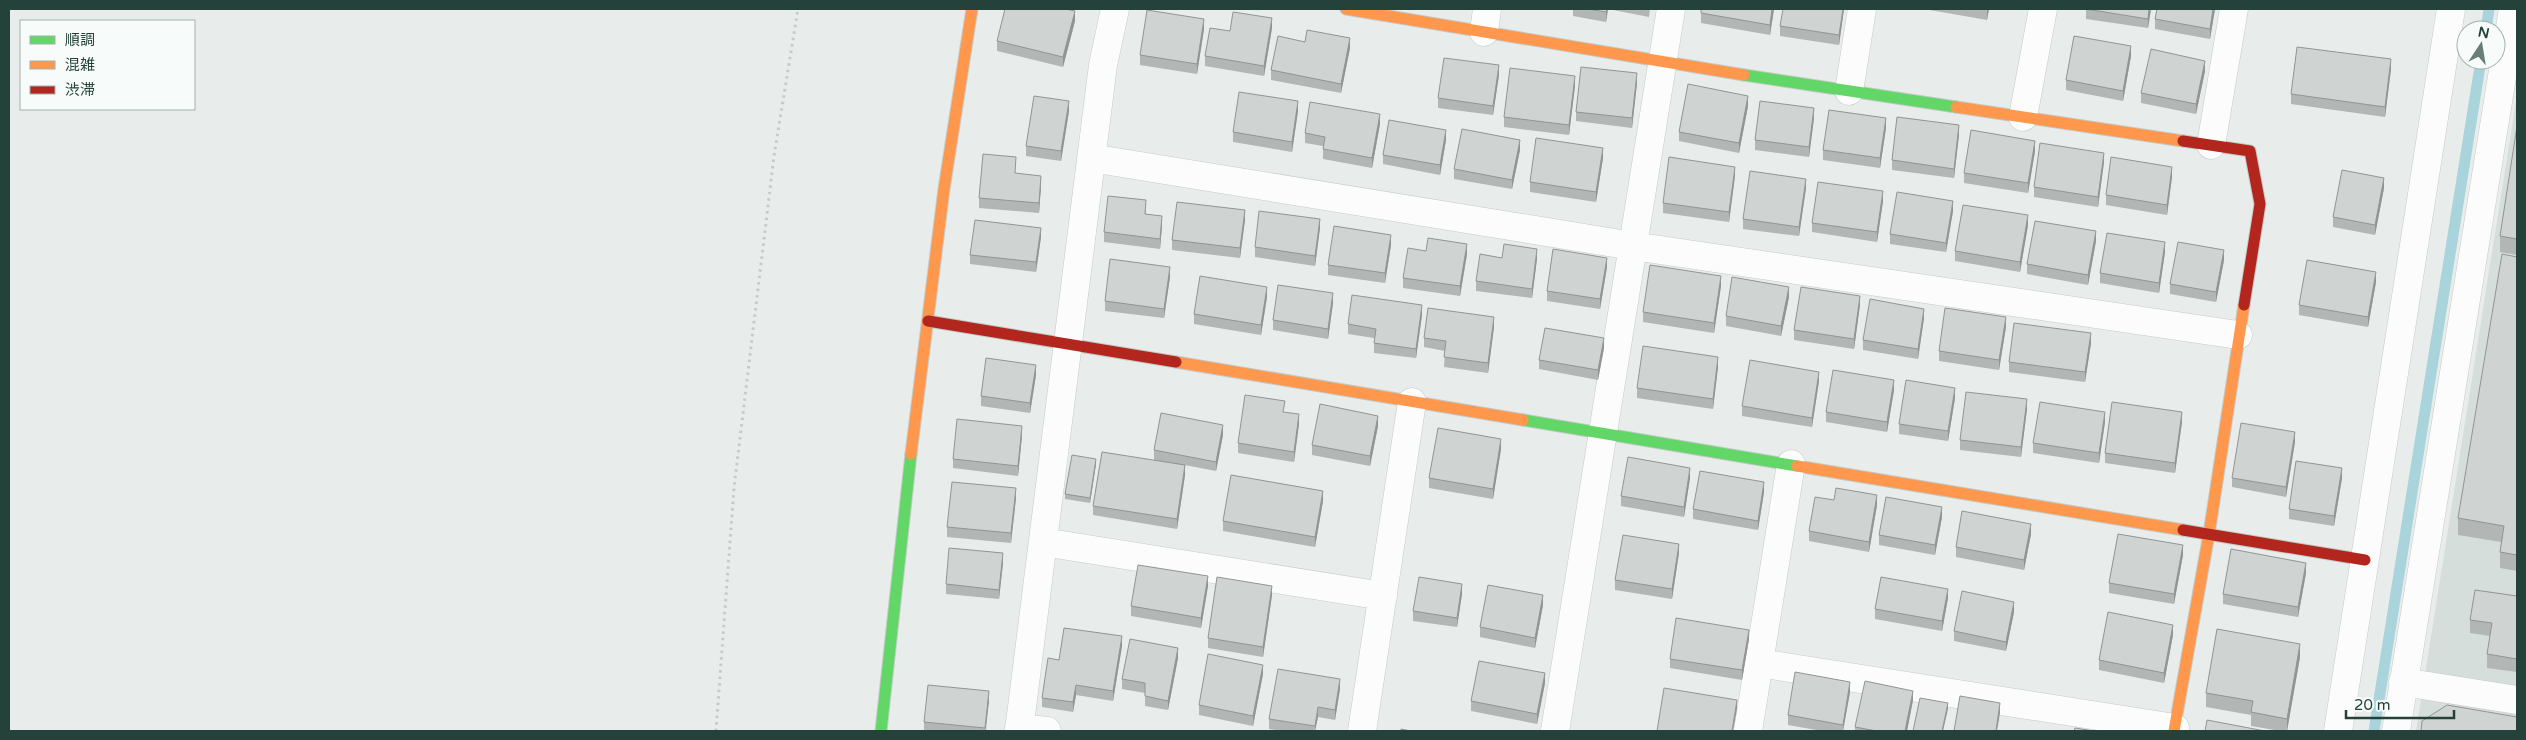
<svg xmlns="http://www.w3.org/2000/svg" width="2526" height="740" viewBox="0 0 2526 740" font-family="'Varela Round','Noto Sans JP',sans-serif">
<rect width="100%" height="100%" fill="#e8edeb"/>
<path fill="#d6dedb" d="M2517 95V731H2416Z"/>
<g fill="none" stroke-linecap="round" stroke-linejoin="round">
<path stroke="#a9d4db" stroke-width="11" d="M2486 30 2489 9
M2374 731 2481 60"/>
<defs>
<path id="street" d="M1484 32 1487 9
M1849 91 1862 9
M2023 117 2043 9
M2211 145 2234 9
M1091 158 1633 246 2238 335
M1043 542 1383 596
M1759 663 2175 728
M2403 682 2517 700
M1019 728 1047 731
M1019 731 1103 65 1115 9
M1362 731 1412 402
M1555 731 1671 9
M1748 731 1791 464
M2338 731 2451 9
M2396 731 2513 9"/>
<path id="fast" d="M1744 75 1956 107
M1523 420 1797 466
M881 731 911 454"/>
<path id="slow" d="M1346 9 1744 75
M1956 107 2183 141
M1176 362 1523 420
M911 454 944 189 972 9
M1797 466 2183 530
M2174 731 2209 534 2244 305"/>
<path id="jam" d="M2183 141 2250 151 2260 204 2244 305
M928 321 1176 362
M2183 530 2365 560"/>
</defs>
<use href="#street" stroke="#c5cac8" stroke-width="29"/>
<use href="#fast" stroke="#c3cbc8" stroke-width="13"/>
<use href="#slow" stroke="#c3cbc8" stroke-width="13"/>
<use href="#jam" stroke="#c3cbc8" stroke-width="13"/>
<path stroke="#c3ccca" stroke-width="3" stroke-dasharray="2.5 4" stroke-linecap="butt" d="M716 731 734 488 774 156 798 9"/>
<use href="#street" stroke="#fcfcfc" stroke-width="28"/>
<use href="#fast" stroke="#63d668" stroke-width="11"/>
<use href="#slow" stroke="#ff974d" stroke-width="11"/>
<use href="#jam" stroke="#b3261e" stroke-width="11"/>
</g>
<path fill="#b2b6b5" d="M1573 9H1650L1649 17 1608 9 1606 22 1573 16Z
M1701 9H1774L1770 35 1701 23Z
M1844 9 1839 45 1780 36V26Z
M1924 9H1989L1987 20Z
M2086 9H2151L2148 28 2086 19Z
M2157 9H2215L2210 39 2155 29V19Z
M1075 21 1063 67 997 51V41Z
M1272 28 1264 76 1205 66V56L1230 31Z
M1204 29 1197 74 1140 65V55Z
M1305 42 1350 48 1341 93 1271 80V70Z
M2131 56 2123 101 2066 90V80Z
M2391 69 2385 117 2291 104V94Z
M2205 71 2196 114 2141 103V93Z
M1499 75 1493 115 1438 108V98Z
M1637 83 1632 128 1576 121V112Z
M1575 86 1569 135 1504 127V117Z
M1748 106 1739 153 1679 141V132Z
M1069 111 1061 161 1026 156V146Z
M1298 111 1292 152 1233 142V132Z
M1814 118 1809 157 1755 150V140Z
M1380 124 1372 168 1323 159V146L1305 143V133Z
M2517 126V255L2500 252V236Z
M1886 128 1880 168 1823 160V150Z
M1959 135 1954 178 1892 170V160Z
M1446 140 1440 175 1383 164V155Z
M1520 150 1512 189 1454 179V169Z
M2035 151 2028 193 1964 183V173Z
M1603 158 1596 202 1530 192V182Z
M2104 162 2098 207 2034 197V187Z
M1016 173 1041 186 1039 213 979 208V198Z
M1735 176 1729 222 1663 213V203Z
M2172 177 2167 215 2106 205V195Z
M1806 188 1799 236 1743 229V219Z
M2384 188 2375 235 2333 227V217Z
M1883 201 1877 242 1812 232V223Z
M1146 210V214L1162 226 1160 249 1104 242V232Z
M1953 211 1946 252 1890 244V234Z
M1245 220 1240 258 1172 250V240Z
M2028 225 2020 272 1955 261V251Z
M1320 228 1315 266 1255 257V247Z
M1041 237 1036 272 970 264V255Z
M2096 241 2088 285 2027 274V264Z
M1391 245 1385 283 1328 275V265Z
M1426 251 1467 254 1460 296 1403 288V278Z
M2165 252 2159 293 2100 283V273Z
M2517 257V571L2500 568V552L2501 542 2458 535V518Z
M1537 259 1532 298 1476 291V281Z
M2224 260 2216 302 2170 294V284Z
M1607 267 1600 309 1547 301V291Z
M1170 277 1164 318 1105 311V301Z
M2376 282 2368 327 2299 315V305Z
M1721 286 1714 333 1643 322V312Z
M1267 297 1261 335 1194 324V314Z
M1789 297 1781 336 1726 326V316Z
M1333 303 1328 339 1273 330V320Z
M1860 305 1854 349 1794 340V330Z
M1422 315 1416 358 1374 353V338L1348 334V324Z
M1924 318 1918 359 1863 350V340Z
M1494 327 1488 373 1444 367 1445 351 1424 347V338Z
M2006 327 1999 370 1939 361V351Z
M2091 343 2085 382 2009 372V362Z
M1604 348 1598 380 1539 369V360Z
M1718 367 1713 409 1637 398V388Z
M1036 375 1030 413 981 406V396Z
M1819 381 1812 427 1742 416V406Z
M1894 390 1887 432 1826 422V412Z
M1955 398 1948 441 1899 434V424Z
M2027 409 2021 457 1960 450V440Z
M2105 422 2099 463 2033 453V443Z
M2182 422 2175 473 2105 463V453Z
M1299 424 1294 462 1238 453V443Z
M1378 426 1370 466 1312 455V445Z
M1223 435 1216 471 1185 465V475L1177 529 1093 515V506L1182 465 1154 460V450Z
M1022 436 1018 476 953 468V459Z
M2295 442 2286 497 2232 487V478Z
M1501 449 1493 499 1429 488V478Z
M1096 464 1090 503 1065 499V494Z
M1690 478 1684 517 1621 506V496Z
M2342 478 2334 526 2289 519V509Z
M1764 492 1758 530 1693 519V509Z
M1016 498 1011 543 947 537V527Z
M1834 500 1877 505 1869 552 1809 541V531Z
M1323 501 1315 547 1223 531V521Z
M1942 517 1935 555 1879 545V535Z
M2031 534 2024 570 1956 557V547Z
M1679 553 1672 599 1615 590V580Z
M2183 555 2174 604 2109 593V583Z
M1003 563 999 599 946 594V584Z
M2306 573 2298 617 2223 604V594Z
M1208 586 1201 628 1131 616V606Z
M1462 594 1457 627 1413 621V611Z
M1272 595 1263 657 1208 648V638Z
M2517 596V672L2487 668V654L2490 636 2470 633V620Z
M1948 598 1942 631 1875 619V609Z
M1543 605 1535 648 1480 637V627Z
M2014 612 2006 651 1954 641V631Z
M2173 635 2164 683 2099 670V660Z
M1749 639 1742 680 1670 668V659Z
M1122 646 1113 701 1076 695 1073 712 1042 707V698L1059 660Z
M2300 657 2287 731H2280L2251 726V715L2206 707V693Z
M1178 658 1168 710 1145 706V693L1122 689V679Z
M1263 674 1253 726 1199 715V705Z
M1545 683 1537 724 1471 711V701Z
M1340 689 1335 720 1318 717 1315 731H1284L1269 729V719Z
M1850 692 1843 731H1822L1788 725V715Z
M1913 700 1907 731H1855V727Z
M989 701 986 731H924V722Z"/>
<path fill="#919493" d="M1607 9H1608L1606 22V12Z
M1772 9H1774L1770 35V25Z
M1843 9H1844L1839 45V35Z
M1987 9H1989L1987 20Z
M2149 9H2151L2148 28V19Z
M2213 9H2215L2210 39V29Z
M1075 11V21L1063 67V57Z
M1272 18V28L1264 76V66Z
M1204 19V29L1197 74V64Z
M1350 38V48L1341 93V84Z
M2131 46V56L2123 101V91Z
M2391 59V69L2385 117V107Z
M2205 61V71L2196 114V104Z
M1499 65V75L1493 115V106Z
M1637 73V83L1632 128V118Z
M1575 76V86L1569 135V125Z
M1748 96V106L1739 153V143Z
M1069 101V111L1061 161V151Z
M1298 101V111L1292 152V142Z
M1814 108V118L1809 157V147Z
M1380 114V124L1372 168V158Z
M1886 118V128L1880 168V158Z
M1959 125V135L1954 178V169Z
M1446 130V140L1440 175V165Z
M1520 140V150L1512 189V180Z
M2035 141V151L2028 193V183Z
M1603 148V158L1596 202V192Z
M2104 153V162L2098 207V197Z
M1735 167V176L1729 222V212Z
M2172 167V177L2167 215V205Z
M1041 176V186L1039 213V203Z
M2384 178V188L2375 235V225Z
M1806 179V188L1799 236V227Z
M1883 191V201L1877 242V232Z
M1953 201V211L1946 252V243Z
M1245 210V220L1240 258V248Z
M2028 215V225L2020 272V262Z
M1162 216V226L1160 249V239Z
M1320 219V228L1315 266V256Z
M1041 228V237L1036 272V262Z
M2096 231V241L2088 285V275Z
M1391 235V245L1385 283V273Z
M2165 242V252L2159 293V283Z
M1467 244V254L1460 296V286Z
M1537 249V259L1532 298V289Z
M2224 250V260L2216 302V292Z
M1607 258V267L1600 309V299Z
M1170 267V277L1164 318V309Z
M2376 272V282L2368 327V317Z
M1721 276V286L1714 333V323Z
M1267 287V297L1261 335V325Z
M1789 287V297L1781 336V326Z
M1333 293V303L1328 339V329Z
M1860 296V305L1854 349V339Z
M1422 305V315L1416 358V349Z
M1924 309V318L1918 359V349Z
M1494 317V327L1488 373V363Z
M2006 317V327L1999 370V360Z
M2091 333V343L2085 382V372Z
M1604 338V348L1598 380V370Z
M1718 357V367L1713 409V399Z
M1036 365V375L1030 413V403Z
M1819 372V381L1812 427V418Z
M1894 380V390L1887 432V422Z
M1955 388V398L1948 441V431Z
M2027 399V409L2021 457V447Z
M2105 412V422L2099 463V453Z
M2182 412V422L2175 473V463Z
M1299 414V424L1294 462V452Z
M1378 416V426L1370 466V456Z
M1223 425V435L1216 471V462Z
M1022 426V436L1018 476V466Z
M2295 432V442L2286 497V487Z
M1501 439V449L1493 499V489Z
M1096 459V464L1090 503V498Z
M1185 465V475L1177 529V519Z
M1690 468V478L1684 517V507Z
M2342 468V478L2334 526V516Z
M1764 482V492L1758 530V521Z
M1016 488V498L1011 543V533Z
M1323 491V501L1315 547V537Z
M1877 495V505L1869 552V542Z
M1942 507V517L1935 555V545Z
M2031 524V534L2024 570V560Z
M1679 544V553L1672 599V589Z
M2183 545V555L2174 604V594Z
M1003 553V563L999 599V590Z
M2306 563V573L2298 617V607Z
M1208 576V586L1201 628V618Z
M1462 584V594L1457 627V618Z
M1272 586V595L1263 657V647Z
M1948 589V598L1942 631V621Z
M1543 595V605L1535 648V638Z
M2014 602V612L2006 651V642Z
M2173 625V635L2164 683V673Z
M1749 630V639L1742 680V670Z
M1122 636V646L1113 701V691Z
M2300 644V657L2287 731V719Z
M1178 648V658L1168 710V701Z
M1263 665V674L1253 726V716Z
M1545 673V683L1537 724V714Z
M1340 679V689L1335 720V710Z
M1850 682V692L1843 731V725Z
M1076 685V695L1073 712V702Z
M989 691V701L985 731V728Z
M1913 691V700L1907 731H1905Z
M1737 700V709L1733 731H1732Z
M1948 703V709L1943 731H1942Z
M2000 703V713L1997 731H1996Z
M1318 707V717L1315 731V726Z"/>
<path fill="#cfd4d2" stroke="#919493" d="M1005 9H1065L1075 11 1063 57 997 41Z
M1588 9H1607L1606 12Z
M1701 9H1772L1770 25 1701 13Z
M1783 9H1843L1839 35 1780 26Z
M2086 9H2149L2148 19Z
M2157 9H2213L2210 29 2155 19Z
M1147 10 1204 19 1197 64 1140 55Z
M1233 12 1272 18 1264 66 1205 56 1210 28 1230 31Z
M1307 30 1350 38 1341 84 1271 70 1278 36 1305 42Z
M2074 36 2131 46 2123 91 2066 80Z
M2297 47 2391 59 2385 107 2291 94Z
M2151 49 2205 61 2196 104 2141 93Z
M1444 58 1499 65 1493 106 1438 98Z
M1581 67 1637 73 1632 118 1576 112Z
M1510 68 1575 76 1569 125 1504 117Z
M1688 84 1748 96 1739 143 1679 132Z
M1239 92 1298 101 1292 142 1233 132Z
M1034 96 1069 101 1061 151 1026 146Z
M1760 101 1814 108 1809 147 1755 140Z
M1310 102 1380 114 1372 158 1323 149 1325 137 1305 133Z
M1829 110 1886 118 1880 158 1823 150Z
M1897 117 1959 125 1954 169 1892 160Z
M1389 120 1446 130 1440 165 1383 155Z
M2517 126V239L2500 236Z
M1462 129 1520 140 1512 180 1454 169Z
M1971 130 2035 141 2028 183 1964 173Z
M1536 138 1603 148 1596 192 1530 182Z
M2040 143 2104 153 2098 197 2034 187Z
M983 154 1016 157 1015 173 1041 176 1039 203 979 198Z
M1669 157 1735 167 1729 212 1663 203Z
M2111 157 2172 167 2167 205 2106 195Z
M2342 170 2384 178 2375 225 2333 217Z
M1750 171 1806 179 1799 227 1743 219Z
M1818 182 1883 191 1877 232 1812 223Z
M1897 192 1953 201 1946 243 1890 234Z
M1108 196 1146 200 1145 214 1162 216 1160 239 1104 232Z
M1177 202 1245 210 1240 248 1172 240Z
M1963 205 2028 215 2020 262 1955 251Z
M1259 211 1320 219 1315 256 1255 247Z
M975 220 1041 228 1036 262 970 255Z
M2035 221 2096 231 2088 275 2027 264Z
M1334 226 1391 235 1385 273 1328 265Z
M2107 233 2165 242 2159 283 2100 273Z
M1428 238 1467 244 1460 286 1403 278 1408 248 1426 251Z
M2178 242 2224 250 2216 292 2170 284Z
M1504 244 1537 249 1532 289 1476 281 1480 254 1502 258Z
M1553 249 1607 258 1600 299 1547 291Z
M2502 254 2517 257V555L2500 552 2504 526 2458 518Z
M1110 259 1170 267 1164 309 1105 301Z
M2307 260 2376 272 2368 317 2299 305Z
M1650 265 1721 276 1714 323 1643 312Z
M1200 276 1267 287 1261 325 1194 314Z
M1732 277 1789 287 1781 326 1726 316Z
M1278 285 1333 293 1328 329 1273 320Z
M1801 287 1860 296 1854 339 1794 330Z
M1352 295 1422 305 1416 349 1374 343 1376 329 1348 324Z
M1870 299 1924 309 1918 349 1863 340Z
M1428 308 1494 317 1488 363 1444 357 1446 341 1424 338Z
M1945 308 2006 317 1999 360 1939 351Z
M2014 323 2091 333 2085 372 2009 362Z
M1545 328 1604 338 1598 370 1539 360Z
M1643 346 1718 357 1713 399 1637 388Z
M986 358 1036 365 1030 403 981 396Z
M1750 360 1819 372 1812 418 1742 406Z
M1833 370 1894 380 1887 422 1826 412Z
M1906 380 1955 388 1948 431 1899 424Z
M1966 392 2027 399 2021 447 1960 440Z
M1245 395 1285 401 1283 412 1299 414 1294 452 1238 443Z
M2040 402 2105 412 2099 453 2033 443Z
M2112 402 2182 412 2175 463 2105 453Z
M1320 404 1378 416 1370 456 1312 445Z
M1161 413 1223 425 1216 462 1154 450Z
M957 419 1022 426 1018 466 953 459Z
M2241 423 2295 432 2286 487 2232 478Z
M1438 428 1501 439 1493 489 1429 478Z
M1102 452 1185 465 1177 519 1093 506Z
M1072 455 1096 459 1090 498 1065 494Z
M1628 457 1690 468 1684 507 1621 496Z
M2296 461 2342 468 2334 516 2289 509Z
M1700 471 1764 482 1758 521 1693 509Z
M1231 475 1323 491 1315 537 1223 521Z
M952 482 1016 488 1011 533 947 527Z
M1836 488 1877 495 1869 542 1809 531 1815 497 1834 500Z
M1886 497 1942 507 1935 545 1879 535Z
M1962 511 2031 524 2024 560 1956 547Z
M2118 534 2183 545 2174 594 2109 583Z
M1623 535 1679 544 1672 589 1615 580Z
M949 548 1003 553 999 590 946 584Z
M2231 549 2306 563 2298 607 2223 594Z
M1138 565 1208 576 1201 618 1131 606Z
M1217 577 1272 586 1263 647 1208 638Z
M1419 577 1462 584 1457 618 1413 611Z
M1881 577 1948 589 1942 621 1875 609Z
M1488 585 1543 595 1535 638 1480 627Z
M2475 590 2517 596V659L2487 654 2492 623 2470 620Z
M1962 591 2014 602 2006 642 1954 631Z
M2108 612 2173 625 2164 673 2099 660Z
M1676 618 1749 630 1742 670 1670 659Z
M1064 628 1122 636 1113 691 1076 685 1073 702 1042 698 1048 658 1059 660Z
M2217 629 2300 644 2287 719 2251 712 2253 701 2206 693Z
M1130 639 1178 648 1168 701 1145 696V683L1122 679Z
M1208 654 1263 665 1253 716 1199 705Z
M1479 661 1545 673 1537 714 1471 701Z
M1278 669 1340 679 1335 710 1318 707 1315 726 1269 719Z
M1795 672 1850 682 1843 725 1788 715Z
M1865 681 1913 691 1905 731H1877L1855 727Z
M928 685 989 691 985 728 924 722Z
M1664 688 1737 700 1732 731H1657Z
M1960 696 2000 703 1996 731H1954Z
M1920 698 1948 703 1942 731H1913Z
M2447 705 2517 717V731H2421L2422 721Z
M2207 720 2265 731H2205Z
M2075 728 2094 731H2074Z
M1401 729 1411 731H1401Z"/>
<rect width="2526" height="740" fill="none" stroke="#24423a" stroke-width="20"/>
<rect x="20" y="20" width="175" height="90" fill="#f7fbf9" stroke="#a3b1ad"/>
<rect x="30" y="36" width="25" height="8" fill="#63d668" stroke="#a3b1ad"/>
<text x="65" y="45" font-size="15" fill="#24423a">順調</text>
<rect x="30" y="61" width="25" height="8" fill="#ff974d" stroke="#a3b1ad"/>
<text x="65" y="70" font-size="15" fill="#24423a">混雑</text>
<rect x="30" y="86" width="25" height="8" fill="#b3261e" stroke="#a3b1ad"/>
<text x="65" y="95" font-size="15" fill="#24423a">渋滞</text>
<g transform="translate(2481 45) rotate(12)"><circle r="24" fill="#f7fbf9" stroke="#a3b1ad"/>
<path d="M0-4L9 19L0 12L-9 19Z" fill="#697e78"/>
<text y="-8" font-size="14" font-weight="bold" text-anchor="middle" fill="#24423a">N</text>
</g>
<path d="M2346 710v8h108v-8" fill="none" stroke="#24423a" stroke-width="2.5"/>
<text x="2354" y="710" font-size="15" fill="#24423a" stroke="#f7fbf9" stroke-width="4" paint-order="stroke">20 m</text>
</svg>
